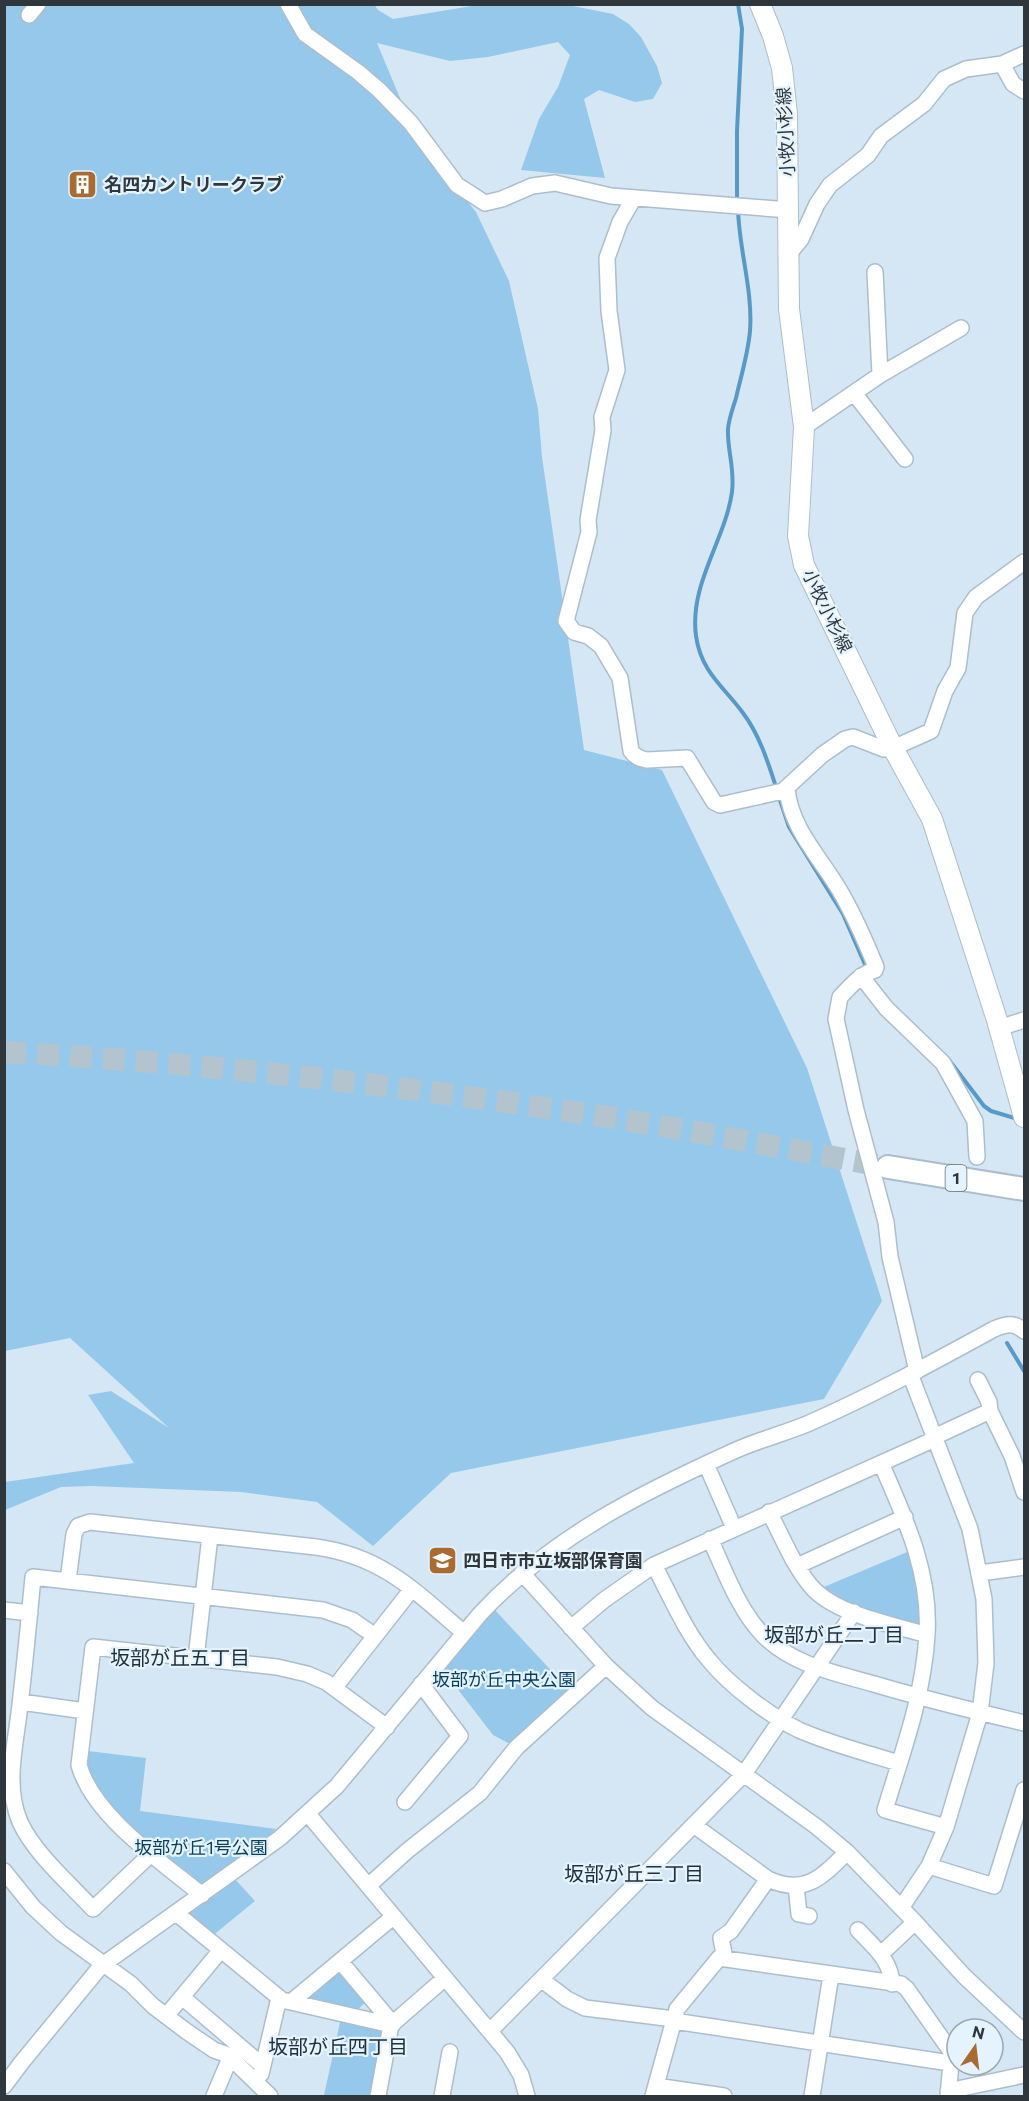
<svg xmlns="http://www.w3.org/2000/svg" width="1029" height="2101" viewBox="0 0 1029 2101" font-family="Commissioner,'Noto Sans JP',sans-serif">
<rect width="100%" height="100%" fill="#d5e7f4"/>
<path fill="#96c8eb" d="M374 4 378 10 393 19 484 4 568 5 613 14 629 24 641 37 657 66 662 83 653 99 635 102 599 90 584 99 605 178 521 170 539 119 558 87 570 55 558 42 488 57 450 61 377 43 418 141 476 212 509 281 538 409 542 457 584 750 662 770 807 1068 882 1301 824 1399 451 1473 373 1546 317 1502 241 1492 91 1486 61 1487 5 1510V1482L134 1463 88 1395 111 1391 169 1428 70 1338 5 1351V5Z
M912 1550 924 1626 843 1605 819 1589Z
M495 1610 571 1692 512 1745 493 1735 443 1670Z
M88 1751 146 1758 140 1811 276 1829 264 1841 199 1885 126 1824 93 1785 87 1765Z
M234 1878 255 1901 211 1937 186 1912Z
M339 1966 368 2000 355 2012 302 2000Z
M341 2018 383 2030 373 2096 324 2095Z"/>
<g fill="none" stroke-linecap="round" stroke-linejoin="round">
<path stroke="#589ac7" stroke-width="4" d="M737 201V131L742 29 738 4
M738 209C739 250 753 290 750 331 748 354 741 376 736 398 733 408 729 418 728 429 727 450 735 468 732 492 725 541 689 584 696 636 701 672 724 687 743 713 759 734 768 762 776 787
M778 794 789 827 843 914 867 969
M949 1060 984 1106 991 1111 1018 1119
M1007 1343 1024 1371"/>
<path stroke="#b4c4cf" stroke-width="22" stroke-dasharray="22 11" stroke-linecap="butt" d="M4 1052C188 1062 372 1082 554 1109 666 1125 777 1147 888 1167"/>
<defs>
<path id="minor" d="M288 4 305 34 358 72 379 90 411 123 457 185 485 203 502 199 532 186 555 183 611 196 789 210
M29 15 38 4
M1002 64 1013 84 1024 91
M634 198 620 222 607 258 609 311 617 370 602 417 603 430 588 520 589 532 566 621 574 632 588 636 601 646 620 678 631 751C635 757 640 759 647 760L687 758 714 802 720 805 783 791 822 755 845 739 853 737 884 749 893 748 931 731 945 691 958 668 965 613 976 597 1024 562
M788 255 801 239 817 204 830 185 868 155 881 136 924 104 944 79 966 69 1002 64 1024 54
M875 272 880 375
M854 393 905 459
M804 427 880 375 961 328
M787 789C791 829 820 857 840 891 854 915 865 940 876 967L875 970C860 974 851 986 840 997L836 1019 838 1028 856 1110 886 1222 890 1257 917 1371
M861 976 886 1008 943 1063 975 1121 977 1157
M999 1028 1024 1020
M978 1380 989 1402 990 1411
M934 1437 990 1411 1012 1456 1024 1492
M706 1464 734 1528
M769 1512C782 1536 792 1563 810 1585 833 1614 891 1624 927 1635 931 1573 905 1518 881 1463
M710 1539C725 1571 738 1609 763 1635 792 1665 836 1673 874 1684 924 1699 974 1711 1024 1723
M654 1565C671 1597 686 1633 709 1660 729 1685 770 1716 799 1730 831 1744 866 1753 899 1763
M797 1566 905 1517
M522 1573 606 1666 652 1708 817 1827 847 1852 915 1922 964 1976 1024 2032
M980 1573 1024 1567
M68 1581 323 1610 352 1620 375 1636
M4 1610 30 1613
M571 1628 604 1600 654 1565 935 1439
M927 1635C923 1698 903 1750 885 1810L946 1827
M196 1658 210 1536
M335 1687 412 1589
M21 1702 85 1711
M405 1802 460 1736 421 1684
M308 1814 507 2052 521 2075 527 2096
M695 1826 768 1879
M152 1853 93 1909C69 1883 34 1853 20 1822 4 1785 16 1743 20 1705 25 1662 29 1620 33 1577L68 1581 74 1534 78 1526 90 1522 316 1547C382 1556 415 1591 464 1633
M929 1866 994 1886 1024 1790
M4 1871 33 1907 61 1933 131 1984 153 2006 186 2031 214 2050 228 2055 270 2096
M368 1886 407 1851 480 1793 516 1748 606 1666
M796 1886 799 1914 809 1916
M202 1895C162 1862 93 1816 79 1765L93 1647 277 1667 307 1674 326 1682 387 1727
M901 1908 929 1866 946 1827 980 1713 986 1663 984 1599 970 1529 910 1374
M176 1913 282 2000 391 2025
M858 1930C873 1946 891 1960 892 1984
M881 1954 915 1922
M725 1959 721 1938 731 1931 768 1879C805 1896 822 1877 847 1852
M340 1961 393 2024
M542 1980 567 1999 585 2008 666 2018 674 2021 950 2063
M182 1997 263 2066
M291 2002 393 1917
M166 2016 221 1950
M490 2031 744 1774 854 1612
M261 2074 279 1998
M4 2086 22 2062 101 1966 280 1838 337 1786 480 1614C552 1537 639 1494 734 1451 758 1440 783 1434 807 1424 871 1396 932 1363 994 1329 1006 1324 1014 1322 1024 1331
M656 2086 724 2096
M948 2091 1024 2075
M214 2096 230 2058
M378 2096 391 2025 445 1978
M442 2096 450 2052
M653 2096 677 2009 719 1958 901 1984 907 1989 952 2053 948 2096
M812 2096 831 1975"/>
<path id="major" d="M760 4 773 36 782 68 787 114 789 309 804 427 798 536 804 565 893 748 932 819 997 1020 1024 1117"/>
<path id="highway" d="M888 1167 1024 1189"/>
</defs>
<use href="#minor" stroke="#adbecb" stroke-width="18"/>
<use href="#major" stroke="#adbecb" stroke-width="22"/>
<use href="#highway" stroke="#adbecb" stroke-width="26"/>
<use href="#minor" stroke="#fff" stroke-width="15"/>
<use href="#major" stroke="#fff" stroke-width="20"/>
<use href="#highway" stroke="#fff" stroke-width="22"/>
</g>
<defs>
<symbol id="building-square" viewBox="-11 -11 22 22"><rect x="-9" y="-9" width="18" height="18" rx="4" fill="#aa6b32" stroke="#e5f3fe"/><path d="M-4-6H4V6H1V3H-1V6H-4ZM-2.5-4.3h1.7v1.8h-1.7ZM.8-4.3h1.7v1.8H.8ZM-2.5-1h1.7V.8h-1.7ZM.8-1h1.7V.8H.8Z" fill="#fff"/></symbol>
<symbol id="school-square" viewBox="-11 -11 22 22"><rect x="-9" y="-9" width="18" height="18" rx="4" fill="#aa6b32" stroke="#e5f3fe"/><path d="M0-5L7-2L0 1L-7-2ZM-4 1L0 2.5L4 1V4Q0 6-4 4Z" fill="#fff"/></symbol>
</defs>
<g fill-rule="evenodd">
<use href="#building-square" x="66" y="168" width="33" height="33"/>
<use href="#school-square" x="426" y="1544" width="33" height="33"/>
</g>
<g text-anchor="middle" stroke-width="4.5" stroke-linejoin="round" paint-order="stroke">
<rect fill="#e5f3fe" stroke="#666f76" stroke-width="1.5" x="945.5" y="1165" width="21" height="26" rx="4.5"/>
<g font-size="16" font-weight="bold" fill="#30373c">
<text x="956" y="1184">1</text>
</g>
<g font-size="18" fill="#30373c" stroke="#e5f3fe">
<text transform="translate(786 132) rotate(-93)" y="6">小牧小杉線</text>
<text transform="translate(827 611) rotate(64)" y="6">小牧小杉線</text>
</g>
<g font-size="18" font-weight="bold" fill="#30373c" stroke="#e5f3fe" text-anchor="start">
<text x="104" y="191">名四カントリークラブ</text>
<text x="463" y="1567">四日市市立坂部保育園</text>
</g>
<g font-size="18" fill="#063e5d" stroke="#e5f3fe">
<text x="504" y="1686">坂部が丘中央公園</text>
<text x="201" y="1854">坂部が丘1号公園</text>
</g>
<g font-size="20" fill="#22303b" stroke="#e5f3fe">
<text x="834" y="1642">坂部が丘二丁目</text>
<text x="180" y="1665">坂部が丘五丁目</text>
<text x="634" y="1881">坂部が丘三丁目</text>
<text x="338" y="2054">坂部が丘四丁目</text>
</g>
</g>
<rect width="1029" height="2101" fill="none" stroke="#30373c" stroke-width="12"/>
<g transform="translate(975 2047) rotate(14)"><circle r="28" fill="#e5f3fe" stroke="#9da8b0" stroke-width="1.5"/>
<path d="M0-4.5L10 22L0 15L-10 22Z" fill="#aa6b32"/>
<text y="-9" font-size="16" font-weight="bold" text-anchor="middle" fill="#30373c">N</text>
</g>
</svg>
